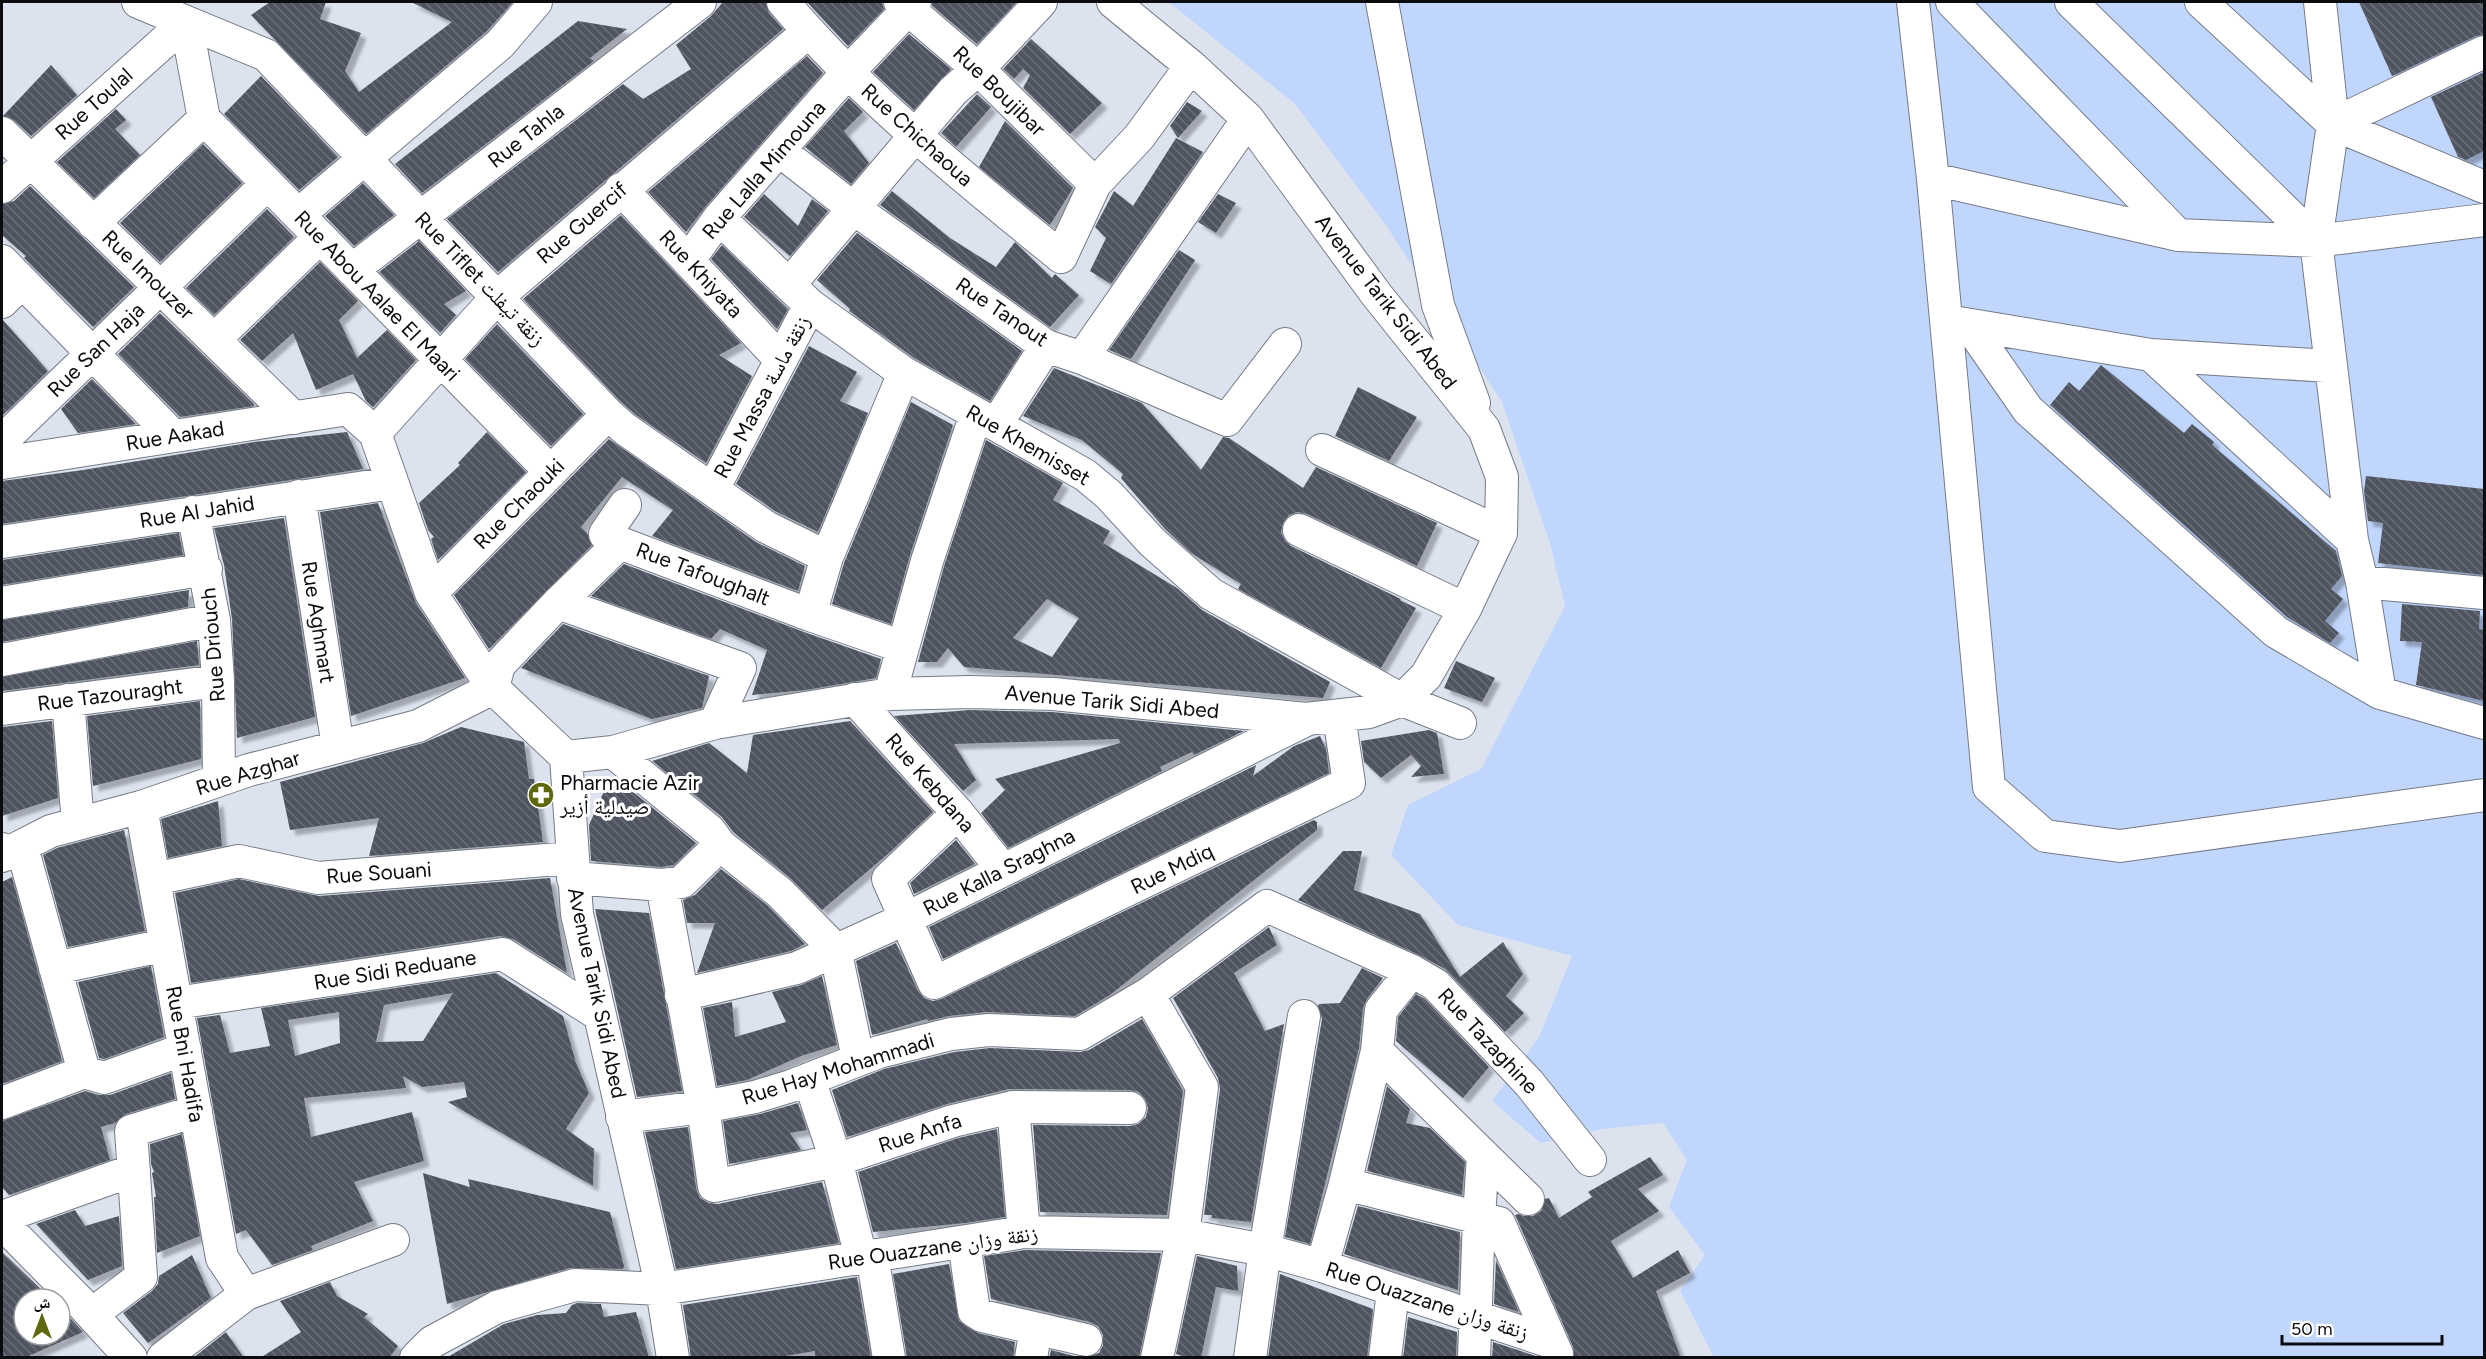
<svg xmlns="http://www.w3.org/2000/svg" width="2486" height="1359" viewBox="0 0 2486 1359" font-family="Figtree,'Noto Naskh Arabic',sans-serif">
<defs>
<pattern id="building-back-hatch" width="6" height="6" patternUnits="userSpaceOnUse" patternTransform="scale(1.5)"><rect width="6" height="6" fill="#505560"/><path d="M-1 5l2 2M0 0l6 6M5-1l2 2" fill="none" stroke="#6a6d76"/></pattern>
<filter id="shadow"><feDropShadow dx="5.5" dy="5.5" stdDeviation="1.5" flood-color="#0004"/></filter>
</defs>
<rect width="100%" height="100%" fill="#dce3ef"/>
<path fill="#c1d6fd" d="M1169 2H2484V1357H1714L1680 1291 1705 1255 1669 1207 1687 1160 1663 1123 1602 1129 1541 1143 1492 1101 1539 1037 1572 956 1458 925 1391 855 1408 805 1481 769 1565 606 1550 543 1502 402 1385 224 1295 104Z"/>
<path fill="url(#building-back-hatch)" fill-rule="evenodd" filter="url(#shadow)" d="M270 2H326L320 19 361 33 345 71 359 92 452 22 411 2H513L487 31 366 134 251 15Z
M723 2H766L769 13 783 29 498 272 447 219 623 84 643 99 691 69 676 45 711 16Z
M807 2H882L884 9 848 46Z
M932 2H1017L977 44 932 6Z
M2359 2H2484V34L2476 36 2392 76Z
M578 21 627 29 590 58 594 61 422 193 395 164Z
M909 34 951 69 914 110 873 72Z
M1031 39 1102 103 1070 134 1023 88 1030 75 1023 69 1014 79 1003 69Z
M807 56 823 73 706 206 686 232 648 192Z
M51 65 77 95 31 136 14 120 3 116Z
M2484 72V151L2466 160 2458 157 2431 97Z
M261 76 338 157 299 190 224 114Z
M977 94 991 107 956 147 941 133Z
M849 98 863 112 844 131 869 163 851 184 805 147Z
M1187 102 1202 111 1178 138 1170 126Z
M116 109 126 120 115 129 140 155 94 198 57 162Z
M1005 121 1073 188 1050 225 979 167Z
M1176 138 1203 152 1111 284 1090 271 1106 238 1095 227 1114 191 1133 206Z
M203 144 242 183 160 262 120 223Z
M363 183 394 215 354 246 325 216Z
M30 186 134 287 93 327 24 258 26 256 2 235V204L14 201Z
M892 191 950 238 996 267 1015 242 1052 278 1055 274 1079 295 1050 327 880 205Z
M764 194 798 226 812 199 828 211 790 256 744 217Z
M1218 194 1236 203 1216 233 1198 222Z
M267 209 294 237 214 315 186 288Z
M621 215 741 343 719 355 752 376 706 463 636 415 620 401 523 299Z
M857 233 1022 351 990 401 914 358 849 311 850 309 817 280Z
M419 241 466 291 444 304 456 315 440 333 379 272Z
M722 245 788 309 777 329 711 259Z
M1179 250 1195 260 1131 359 1109 350Z
M320 262 358 301 339 320 357 358 387 330 416 360 373 407 366 401 353 374 316 390 293 333 262 361 240 340Z
M160 313 254 404V406L180 417 118 354Z
M2 319 48 371 2 416Z
M497 324 583 414 551 446 465 359Z
M809 346 857 372 840 401 868 413 818 532 775 511 736 484Z
M2101 365 2184 433 2192 424 2214 442 2212 445 2336 551 2342 576 2331 589 2343 599 2325 621 2339 633 2330 643 2287 617 2050 405 2069 382 2079 391Z
M1054 368 1142 403 1201 470 1223 437 1229 438 1303 488 1316 467 1437 523 1417 566 1307 514 1298 512 1289 515 1283 523 1281 532 1285 541 1291 546 1401 599 1400 600 1416 608 1381 668 1238 589 1241 584 1191 553 1165 529 1121 478 1123 474 1082 440 1023 416Z
M92 379 136 424 78 433 61 409Z
M1358 387 1417 417 1389 461 1335 436Z
M911 402 953 425 910 555 891 624 832 604 844 563Z
M347 432 363 469 2 524V481L83 470 254 442Z
M487 432 526 472 438 560 431 539 434 537 428 530 419 503 460 465 458 463Z
M609 439 756 542 805 566 798 591 652 536 673 510 622 477 581 527 587 533 592 545 489 649 454 595Z
M986 440 1063 483 1053 500 1110 531 1103 543 1177 588 1202 610 1330 682 1323 698 964 667 948 648 937 662H918L944 566ZM1047 599 1079 618 1052 657 1013 638Z
M2366 476 2484 489V575L2378 563 2383 523 2368 521 2364 492Z
M378 503 416 603 465 678 351 716 320 512Z
M284 518 315 717 237 738 232 619 224 565 214 528Z
M179 533 183 555 2 585V560Z
M624 564 804 632 881 659 876 678 806 690 752 695 767 650 720 629 711 639 591 596Z
M189 590 188 607 2 642V620Z
M2402 604 2480 611 2479 629 2484 630V701L2416 685 2422 642 2400 641Z
M563 624 709 676 702 708 652 719 521 668Z
M197 641 199 665 2 691V677Z
M1456 661 1495 678 1482 702 1444 688Z
M200 701 201 759 93 786 87 716Z
M970 710 1052 712 1244 731 1194 755 1192 752 1160 767 1162 771 1008 848 981 813 1005 790 995 779 1120 743 1119 739 954 744 976 780 963 791 894 716Z
M52 721 58 798 2 816V727Z
M850 721 933 812 889 853 822 910 790 878 733 832 722 817 652 761 709 743 747 773 753 735Z
M461 727 524 742 529 779H534L543 842 369 856 379 818 290 830 280 782 423 743Z
M1429 730 1437 733 1444 774 1411 777 1421 766 1411 755 1381 778 1364 762 1361 741Z
M1320 736 1326 749 1329 773 943 959 929 927 1256 765 1253 776 1294 746Z
M610 778 622 783 696 843 674 865 661 867 591 861 589 825Z
M218 801 222 846 168 858 161 819Z
M1314 820 1317 822V830L1110 995 1075 1016 987 1012 949 1016 928 1021 927 1019 872 1035 856 961 896 943 918 991 924 998 933 1001 941 999Z
M124 830 145 931 68 947 43 855 57 848Z
M956 840 975 864 914 894 910 883Z
M1343 851H1362L1354 890 1420 914 1460 977 1503 942 1523 974 1506 996 1524 1013 1505 1032 1445 969 1419 955 1298 900Z
M721 869 767 905 805 944 791 951 697 973 715 923H687L683 900 695 895Z
M12 877 62 1061 2 1084V882Z
M550 878 567 973 513 939 500 936 191 983 175 893 239 879 319 896Z
M595 909 649 913 682 1091 637 1097Z
M1269 927 1277 945 1234 973 1265 1031 1284 1024 1251 1222 1212 1218V1215H1204L1220 1089 1218 1078 1173 998Z
M151 966 164 1037 104 1059 99 1058 78 982Z
M1362 968 1383 978 1367 999 1363 1008 1359 1048 1310 1244 1285 1237 1322 1019 1318 1006 1319 1004 1340 1003Z
M496 973 563 1016 576 1063 589 1093 566 1129 594 1149 593 1186 448 1102 467 1097 464 1082 422 1087 403 1076 406 1088 304 1098 311 1137 412 1112 424 1161 354 1182 373 1221 311 1246 313 1250 272 1265 246 1230 236 1234 197 1018 220 1015 230 1053 270 1046 261 1008ZM453 993 423 1041 376 1042 384 1005ZM339 1012 340 1043 295 1056 288 1020Z
M822 976 837 1045 801 1056 747 1080 717 1086 703 1008 732 1002 735 1037 786 1022 772 992 801 985Z
M1416 994 1425 999 1489 1067 1463 1098 1396 1041 1398 1017Z
M1142 1019 1183 1091 1167 1215 1040 1212 1033 1125 1130 1126 1138 1124 1146 1117 1148 1108 1145 1099 1139 1092 1130 1090 1009 1089 947 1104 847 1137 832 1090 884 1069 954 1052 990 1048 1080 1052 1089 1050Z
M171 1073 175 1099 126 1114 115 1123 101 1127 110 1160 9 1195 2 1187V1121L85 1091 99 1095H110Z
M1387 1086 1410 1109 1406 1123 1430 1128 1465 1162 1462 1195 1367 1171Z
M798 1103 807 1130 790 1133 801 1150 729 1164 723 1121 760 1114Z
M688 1127 696 1188 700 1198 709 1203 718 1204 822 1182 839 1243 676 1269 645 1132Z
M997 1129 1005 1217 965 1223 873 1232 858 1172 958 1138Z
M182 1134 200 1236 157 1253 154 1197H156L152 1173 154 1172 151 1164 150 1144Z
M1650 1157 1663 1175 1638 1189 1659 1211 1611 1241 1633 1278 1678 1250 1690 1273 1656 1291 1681 1358H1574L1573 1347 1515 1215 1519 1214 1524 1216H1533L1541 1211 1545 1199 1549 1198 1559 1218 1592 1197 1588 1192Z
M423 1173 470 1187 468 1179 610 1212 624 1266 623 1269 570 1268 447 1304Z
M1358 1206 1460 1232 1458 1290 1344 1254Z
M75 1210 85 1226 119 1216 122 1266 88 1280 36 1224Z
M1025 1250 1161 1253 1139 1358H1085L1099 1353 1103 1345V1335L1098 1326 1090 1322 991 1299 984 1256Z
M2 1252 51 1299H24V1335H60V1307L83 1332 24 1358H2Z
M192 1255 211 1298 148 1343 123 1313 152 1291 158 1284 159 1276Z
M1197 1256 1237 1266 1238 1291 1216 1287 1201 1358H1189L1176 1354Z
M1496 1260 1519 1312 1494 1304Z
M949 1264 959 1321 978 1333 1015 1342 1013 1358H907L893 1274Z
M1280 1274 1373 1309 1367 1358H1268Z
M857 1277 871 1358H815V1351L774 1358H691L683 1305Z
M330 1282 337 1296 368 1314 364 1317 398 1346 389 1358H260L301 1332 280 1301Z
M577 1303 601 1304 604 1317 636 1312 649 1358H446L504 1324 537 1315 566 1313 572 1305Z
M1408 1317 1457 1332 1456 1358H1403Z
M226 1332 244 1358H193Z
M1493 1342 1539 1357V1358H1492Z
M1051 1350 1082 1358H1049Z"/>
<g fill="none" stroke-linecap="round" stroke-linejoin="round">
<defs>
<path id="minor" d="M138 2 266 55 608 414 625 429 766 527 827 557
M783 2C865 99 963 177 1061 257L1095 184 1139 137 1191 66
M900 2 978 69 1095 184
M1382 2 1438 305 1474 403
M1913 2 1933 179 1989 787 2045 836 2120 846 2484 795
M1952 2 2178 235
M2071 2 2316 241
M2201 2 2333 124 2484 187
M2320 2 2333 124 2316 241 2352 540 2362 582 2380 693
M186 22 204 119
M204 119 551 472
M2333 124 2484 52
M2 133 294 418
M780 151 853 208 1046 346 1082 358 1227 420 1285 344
M1933 179 2178 235 2316 241 2484 220
M2 187 186 22
M621 189 781 360
M298 215 500 44 536 2
M719 218 810 305 904 373 1085 475 1109 495 1152 542 1211 594 1402 700 1460 723
M93 223 204 119
M2 261 173 436
M688 261 719 218 847 73 915 2
M352 270 700 2
M789 285 953 91 978 69 1041 2
M2 302 22 282
M1959 323 2151 355 2329 366
M1969 325 2028 410 2276 632 2380 693 2484 723
M214 340 320 237
M2151 355 2352 540
M1082 358 1248 119
M996 425 1046 346
M375 433 497 297 808 32
M2 441 267 184
M1322 450 1501 533
M2 463 348 409 375 433 431 593 493 688 566 757
M713 489 810 305
M299 496 338 747
M193 512 214 620 218 681 219 780
M1299 530 1465 609
M2 542 392 483
M620 543 605 534 625 505
M2362 582 2484 593
M431 593 608 414
M2 603 206 569
M558 603 740 668 715 723
M810 615 827 557 904 373
M2 660 214 620
M890 694 927 561 976 414
M855 699 958 813 1003 870
M68 700 78 824
M2 709 218 681
M613 752 710 831 720 845 779 892 835 949 858 1058
M141 807 222 1258 246 1294
M958 813 888 879 934 983 1349 783 1339 716
M2 849 25 858 84 1072
M2 856 51 831 141 807 249 770 418 726 493 688 499 665 558 603 620 543 810 615 903 647
M573 878 662 885 682 882 720 845
M154 879 239 861 318 878 572 858
M662 885 703 1107 714 1186 830 1162 953 1121 1013 1107 1130 1108
M55 968 166 945
M1148 994 1202 1087 1183 1235 1157 1358
M681 995 797 968 905 919 1306 720
M176 1003 503 954 598 1014
M1377 1051 1528 1199
M809 1079 836 1160 861 1257
M2 1103 84 1072 104 1078 185 1049
M1013 1107 1024 1232
M622 1117 703 1107 755 1097 791 1086 879 1052 951 1034 989 1030 1080 1034 1148 994 1267 906 1412 971 1436 985 1529 1083 1590 1160
M1345 1184 1499 1223 1557 1354
M2 1217 134 1170
M2 1223 80 1302 131 1358
M964 1242 974 1311 982 1316 1086 1340
M872 1255 889 1358
M1322 1266 1345 1184 1377 1051 1381 1010 1412 971
M92 1314 141 1277 131 1131 196 1111
M163 1358 246 1294 393 1240
M416 1358 432 1342 497 1307 575 1285 662 1289 1024 1232 1183 1235 1265 1250 1322 1266 1551 1342
M673 1358 662 1289 577 914 566 757 613 752 715 723 890 694 970 692 1053 694 1306 719 1369 712 1402 700 1426 676 1465 609 1501 533 1502 477 1484 429 1376 294 1248 119 1191 66 1113 2
M1031 1358 1036 1329
M1250 1358 1265 1250 1304 1016
M1385 1358 1393 1291
M1474 1358 1479 1218 1483 1155"/>
</defs>
<use href="#minor" stroke="#757b86" stroke-width="34"/>
<use href="#minor" stroke="#fff" stroke-width="32"/>
</g>
<defs>
<symbol id="pharmacy-disc" viewBox="-11 -11 22 22"><circle r="9.5" fill="#5e680c" stroke="#fff"/><path d="M-2-6h4v4h4v4h-4v4h-4v-4h-4v-4h4Z" fill="#fff"/></symbol>
</defs>
<g fill-rule="evenodd">
<use href="#pharmacy-disc" x="526" y="780" width="30" height="30"/>
</g>
<g text-anchor="middle" stroke-width="6" stroke-linejoin="round" paint-order="stroke">
<g font-size="21" fill="#0a0c10" stroke="#fff">
<text transform="translate(999 91) rotate(44)" y="7">Rue Boujibar</text>
<text transform="translate(94 104) rotate(-42)" y="7">Rue Toulal</text>
<text transform="translate(917 135) rotate(42)" y="7">Rue Chichaoua</text>
<text transform="translate(526 136) rotate(-38)" y="7">Rue Tahla</text>
<text transform="translate(764 170) rotate(-49)" y="7">Rue Lalla Mimouna</text>
<text transform="translate(582 223) rotate(-41)" y="7">Rue Guercif</text>
<text transform="translate(701 274) rotate(47)" y="7">Rue Khiyata</text>
<text transform="translate(148 275) rotate(44)" y="7">Rue Imouzer</text>
<text transform="translate(480 279) rotate(46)" y="7">Rue Tiflet زنقة تيفلت</text>
<text transform="translate(377 296) rotate(46)" y="7">Rue Abou Aalae El Maari</text>
<text transform="translate(1386 302) rotate(52)" y="7">Avenue Tarik Sidi Abed</text>
<text transform="translate(1002 312) rotate(34)" y="7">Rue Tanout</text>
<text transform="translate(96 350) rotate(-44)" y="7">Rue San Haja</text>
<text transform="translate(762 397) rotate(-62)" y="7">Rue Massa زنقة ماسة</text>
<text transform="translate(175 436) rotate(-9)" y="7">Rue Aakad</text>
<text transform="translate(1028 445) rotate(30)" y="7">Rue Khemisset</text>
<text transform="translate(519 504) rotate(-45)" y="7">Rue Chaouki</text>
<text transform="translate(197 512) rotate(-9)" y="7">Rue Al Jahid</text>
<text transform="translate(703 574) rotate(21)" y="7">Rue Tafoughalt</text>
<text transform="translate(318 622) rotate(81)" y="7">Rue Aghmart</text>
<text transform="translate(213 645) rotate(-95)" y="7">Rue Driouch</text>
<text transform="translate(110 695) rotate(-7)" y="7">Rue Tazouraght</text>
<text transform="translate(1112 702) rotate(5)" y="7">Avenue Tarik Sidi Abed</text>
<text transform="translate(248 773) rotate(-17)" y="7">Rue Azghar</text>
<text transform="translate(930 783) rotate(49)" y="7">Rue Kebdana</text>
<text transform="translate(1172 869) rotate(-26)" y="7">Rue Mdiq</text>
<text transform="translate(999 872) rotate(-27)" y="7">Rue Kalla Sraghna</text>
<text transform="translate(379 873) rotate(-4)" y="7">Rue Souani</text>
<text transform="translate(395 970) rotate(-9)" y="7">Rue Sidi Reduane</text>
<text transform="translate(597 993) rotate(78)" y="7">Avenue Tarik Sidi Abed</text>
<text transform="translate(1488 1041) rotate(47)" y="7">Rue Tazaghine</text>
<text transform="translate(185 1054) rotate(80)" y="7">Rue Bni Hadifa</text>
<text transform="translate(838 1069) rotate(-17)" y="7">Rue Hay Mohammadi</text>
<text transform="translate(920 1133) rotate(-18)" y="7">Rue Anfa</text>
<text transform="translate(933 1248) rotate(-8)" y="7">Rue Ouazzane زنقة وزان</text>
<text transform="translate(1427 1301) rotate(18)" y="7">Rue Ouazzane زنقة وزان</text>
</g>
<g font-size="21" fill="#0a0c10" stroke="#fff" text-anchor="start">
<text x="560" y="790">Pharmacie Azir<tspan x="560" dy="24">صيدلية أزير</tspan></text>
</g>
</g>
<rect width="2486" height="1359" fill="none" stroke="#0a0c10" stroke-width="6"/>
<g transform="translate(42 1317)"><circle r="28" fill="#ffffff" stroke="#9d9e9f" stroke-width="1.5"/>
<path d="M0-4.5L10 22L0 15L-10 22Z" fill="#5e680c"/>
<text y="-9" font-size="16" font-weight="bold" text-anchor="middle" fill="#0a0c10">ش</text>
</g>
<path d="M2282 1335v9h160v-9" fill="none" stroke="#0a0c10" stroke-width="3"/>
<text x="2291" y="1335" font-size="18" fill="#0a0c10" stroke="#ffffff" stroke-width="4.5" paint-order="stroke">50 m</text>
</svg>
